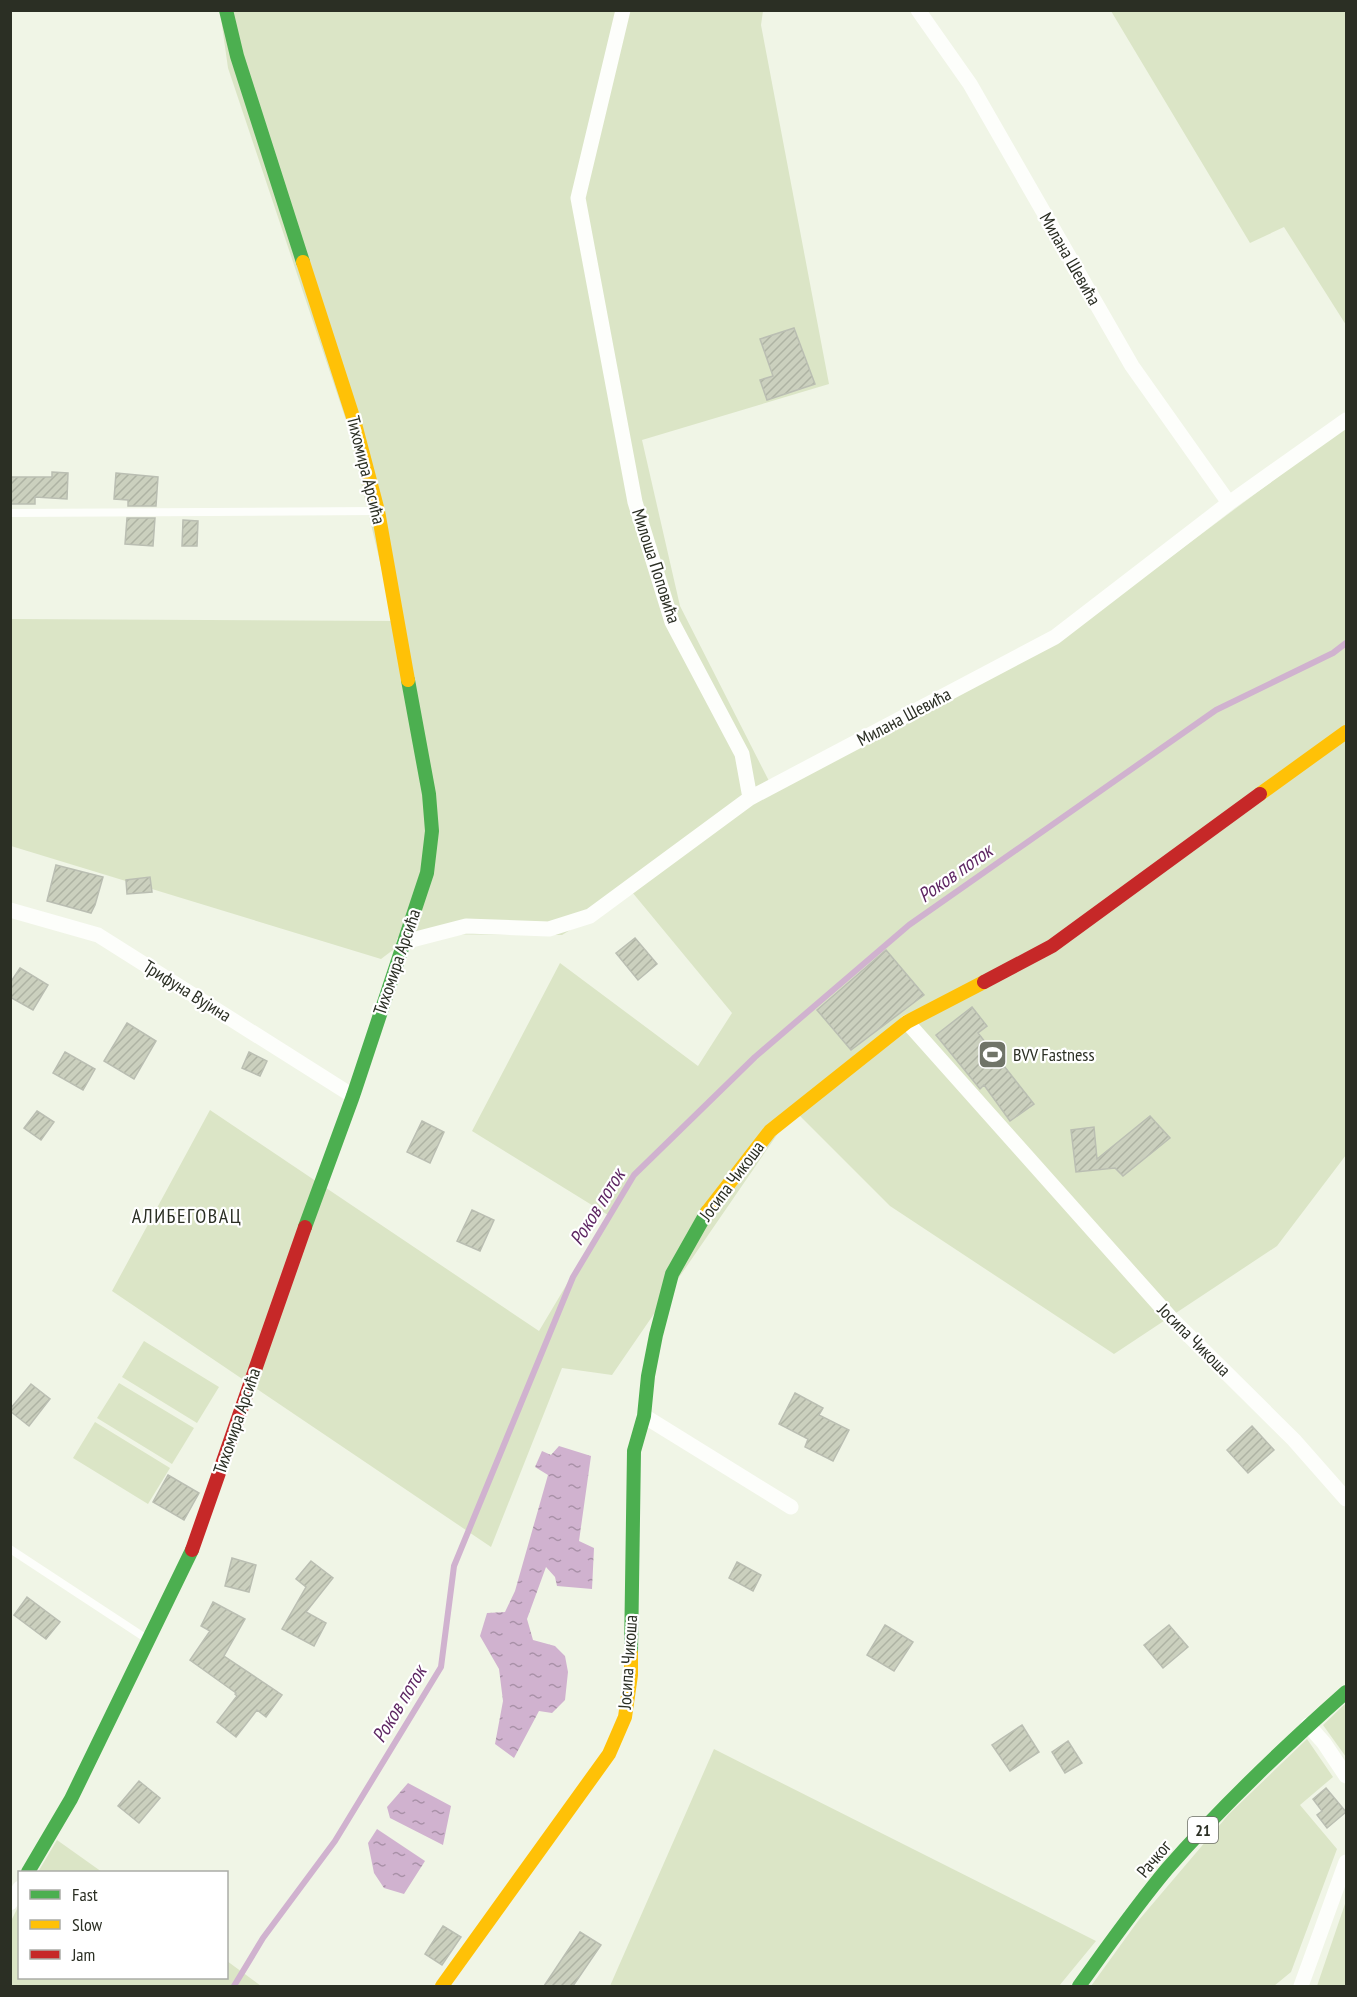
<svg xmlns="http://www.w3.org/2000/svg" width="1357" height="1997" viewBox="0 0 1357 1997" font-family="'PT Sans Narrow',sans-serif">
<defs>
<pattern id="water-ripples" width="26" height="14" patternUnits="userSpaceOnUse" patternTransform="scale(1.5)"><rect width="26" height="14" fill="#d0b2cf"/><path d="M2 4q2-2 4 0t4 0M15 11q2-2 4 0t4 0" fill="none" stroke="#a991a8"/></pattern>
<pattern id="building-hatch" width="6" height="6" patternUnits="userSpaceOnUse" patternTransform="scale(1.5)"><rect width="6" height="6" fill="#cbd0be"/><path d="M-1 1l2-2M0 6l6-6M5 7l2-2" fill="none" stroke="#aeb3a3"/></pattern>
</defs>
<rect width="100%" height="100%" fill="#f0f5e6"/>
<path fill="#dbe5c6" d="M220 11H763L761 25 829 384 642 440 680 606 771 785 1053 645 1346 426V1155L1277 1246 1114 1354 890 1206 794 1110 612 1375 562 1368 491 1547 112 1291 210 1110 539 1331 608 1215 472 1131 560 963 698 1066 732 1013 632 892 562 935 414 934 381 959 11 846 10 619 394 621 347 423 228 68Z
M1111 11H1346V325L1284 227 1250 243Z
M144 1341 219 1387 197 1423 122 1377Z
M119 1383 194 1428 172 1464 97 1418Z
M95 1422 170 1468 148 1504 73 1458Z
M1346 1703V1757L1323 1725Z
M1307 1739 1333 1777 1300 1805 1337 1849 1291 1972 1274 1986H1091L1138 1921 1229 1814Z
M714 1749 1096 1941 1059 1986H610Z
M57 1840 102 1872H38Z
M1346 1901V1986H1317Z
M19 1905 20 1978H226L227 1961 261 1986H11V1921Z"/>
<path fill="url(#water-ripples)" d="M559 1446 591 1456 579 1541 594 1548 592 1589 557 1586 555 1577 546 1567 527 1619 533 1640 555 1646 565 1656 568 1672 565 1700 552 1713 539 1711 514 1758 495 1744 503 1701 499 1669 480 1636 487 1613 505 1612 515 1591 548 1475 535 1467 542 1451 551 1455Z
M408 1783 451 1806 443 1845 390 1818 387 1807Z
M377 1829 425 1861 404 1894 384 1888 374 1873 368 1843Z"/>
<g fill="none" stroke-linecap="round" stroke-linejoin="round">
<path stroke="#d0b2cf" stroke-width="6" d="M234 1986 263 1938 335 1841 441 1667 454 1566 573 1277 634 1175 755 1057 909 925 1216 710 1333 653 1346 643"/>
</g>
<path fill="url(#building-hatch)" stroke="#babeb2" stroke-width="1.5" d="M794 328 815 384 767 400 760 380 773 376 760 339Z
M52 472 68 473 67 499 35 497V504H10V477H52Z
M116 473 158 477 156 506H128V500L114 499Z
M127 518H155L153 546 125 544Z
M183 520 198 521 197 546H182Z
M56 865 103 877 95 905 91 913 47 901Z
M150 877 152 892 127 894 126 880Z
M635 938 657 964 638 980 616 953Z
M886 950 924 995 851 1050 817 1010Z
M20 968 48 985 33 1010 10 997V983Z
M972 1007 987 1026 978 1033 1034 1104 1010 1121 984 1085 980 1089 936 1035Z
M127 1023 156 1041 134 1079 104 1061Z
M65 1052 95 1069 83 1090 53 1073Z
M249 1052 267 1061 260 1076 242 1068Z
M37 1111 54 1122 41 1140 24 1128Z
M1150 1116 1170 1138 1123 1176 1115 1168 1076 1172 1071 1130 1094 1127 1097 1159Z
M422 1121 444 1132 430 1163 407 1152Z
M472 1210 494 1220 480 1251 457 1241Z
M31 1384 50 1399 29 1426 10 1411V1409Z
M795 1393 823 1408 819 1415 849 1430 833 1461 805 1447 808 1439 779 1424Z
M1252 1426 1274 1450 1248 1473 1227 1450Z
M168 1475 199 1493 184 1520 153 1502Z
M232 1558 256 1565 249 1592 225 1586Z
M311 1561 333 1578 306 1612 326 1623 314 1646 282 1629 306 1587 296 1579Z
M737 1562 761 1575 753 1591 729 1578Z
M27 1597 60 1622 46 1639 14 1615Z
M213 1602 245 1619 224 1656 282 1695 266 1717 257 1710 236 1737 217 1722 237 1696 235 1694 236 1693 190 1660 210 1631 201 1626Z
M885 1625 913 1642 894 1671 867 1655Z
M1169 1625 1188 1647 1163 1668 1144 1645Z
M1022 1725 1039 1752 1010 1771 992 1745Z
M1068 1741 1082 1763 1065 1773 1052 1752Z
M139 1781 160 1798 139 1823 118 1806Z
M1326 1788 1346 1812 1327 1828 1317 1815 1322 1811 1313 1799Z
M443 1926 461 1937 442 1965 425 1954Z
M580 1932 601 1945 573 1986H544Z"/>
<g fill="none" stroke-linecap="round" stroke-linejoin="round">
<path stroke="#fdfefb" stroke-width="8" d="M10 513 376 511
M10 1549 147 1639"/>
<path stroke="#fdfefb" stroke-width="15" d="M623 10 578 198 635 502 672 622 742 754 750 798
M918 10 970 84 1132 366 1229 503
M10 910 98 935 353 1096
M404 942 466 926 549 929 590 916 750 798 1055 637 1229 503 1346 420
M907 1022 1170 1317 1294 1440 1346 1499
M644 1416 791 1507
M1308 1725 1324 1743 1346 1776
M10 1903 20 1888
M1301 1986 1346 1862"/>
<path stroke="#4caf50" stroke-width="14" d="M226 10 237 56 303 262
M305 1227 353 1096 427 873 432 831 429 794 408 680
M631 1653 634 1451 644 1416 648 1376 656 1335 672 1274 707 1212
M28 1872 71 1799 192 1550
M1079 1986C1108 1946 1136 1906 1167 1869 1222 1806 1283 1748 1346 1692"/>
<path stroke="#ffc107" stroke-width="14" d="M303 262 354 420 378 511 408 680
M1260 794 1346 732
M707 1212 770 1131 907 1022 984 982
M442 1986 609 1754 625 1717 631 1675V1653"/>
<path stroke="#c62828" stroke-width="14" d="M984 982 1052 946 1260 794
M192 1550 305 1227"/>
</g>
<defs>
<symbol id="stadium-square" viewBox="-11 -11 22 22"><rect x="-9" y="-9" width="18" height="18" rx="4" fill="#707468" stroke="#fff"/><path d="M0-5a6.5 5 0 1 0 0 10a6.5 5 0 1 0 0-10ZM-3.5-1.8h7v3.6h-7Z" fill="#fff"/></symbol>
</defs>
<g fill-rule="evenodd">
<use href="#stadium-square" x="976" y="1038" width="33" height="33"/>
</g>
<g text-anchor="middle" stroke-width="4.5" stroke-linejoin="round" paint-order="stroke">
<rect fill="#fff" stroke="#6b6d66" stroke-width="1.5" x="1188" y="1817" width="30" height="26" rx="4.5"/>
<g font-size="16" font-weight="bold" fill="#2b2f24">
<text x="1203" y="1836">21</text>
</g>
<g font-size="18" fill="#2b2f24" stroke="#fff">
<text transform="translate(1070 259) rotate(60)" y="6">Милана Шевића</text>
<text transform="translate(366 470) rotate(76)" y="6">Тихомира Арсића</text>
<text transform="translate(656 566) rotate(72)" y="6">Милоша Поповића</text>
<text transform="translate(904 717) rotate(-28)" y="6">Милана Шевића</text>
<text transform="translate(397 962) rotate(-71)" y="6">Тихомира Арсића</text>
<text transform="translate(187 991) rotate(32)" y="6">Трифуна Вујина</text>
<text transform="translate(732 1181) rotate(-53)" y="6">Јосипа Чикоша</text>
<text transform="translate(1194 1340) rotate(45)" y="6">Јосипа Чикоша</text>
<text transform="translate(237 1421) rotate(-71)" y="6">Тихомира Арсића</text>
<text transform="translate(628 1662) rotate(-86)" y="6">Јосипа Чикоша</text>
<text transform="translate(1154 1859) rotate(-50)" y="6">Рачког</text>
</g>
<g font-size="18" fill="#2b2f24" stroke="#fff" text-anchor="start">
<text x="1013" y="1061">BVV Fastness</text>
</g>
<g font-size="20" font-style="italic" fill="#5e2763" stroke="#fff">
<text transform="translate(955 873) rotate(-35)" y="7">Роков поток</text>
<text transform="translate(597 1207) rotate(-58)" y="7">Роков поток</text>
<text transform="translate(399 1704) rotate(-59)" y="7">Роков поток</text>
</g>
<g font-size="20" letter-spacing="1.5" fill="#2b2f24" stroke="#fff">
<text x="187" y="1223">АЛИБЕГОВАЦ</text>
</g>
</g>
<rect width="1357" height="1997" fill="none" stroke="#2b2f24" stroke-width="24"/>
<rect x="18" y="1871" width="210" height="108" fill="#ffffff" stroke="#aaaca7" stroke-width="1.5"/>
<rect x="30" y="1890" width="30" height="9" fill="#4caf50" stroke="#aaaca7" stroke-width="1.5"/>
<text x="72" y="1901" font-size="18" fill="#2b2f24">Fast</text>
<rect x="30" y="1920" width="30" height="9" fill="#ffc107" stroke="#aaaca7" stroke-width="1.5"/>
<text x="72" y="1931" font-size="18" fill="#2b2f24">Slow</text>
<rect x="30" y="1950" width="30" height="9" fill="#c62828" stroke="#aaaca7" stroke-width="1.5"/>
<text x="72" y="1961" font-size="18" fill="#2b2f24">Jam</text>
</svg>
